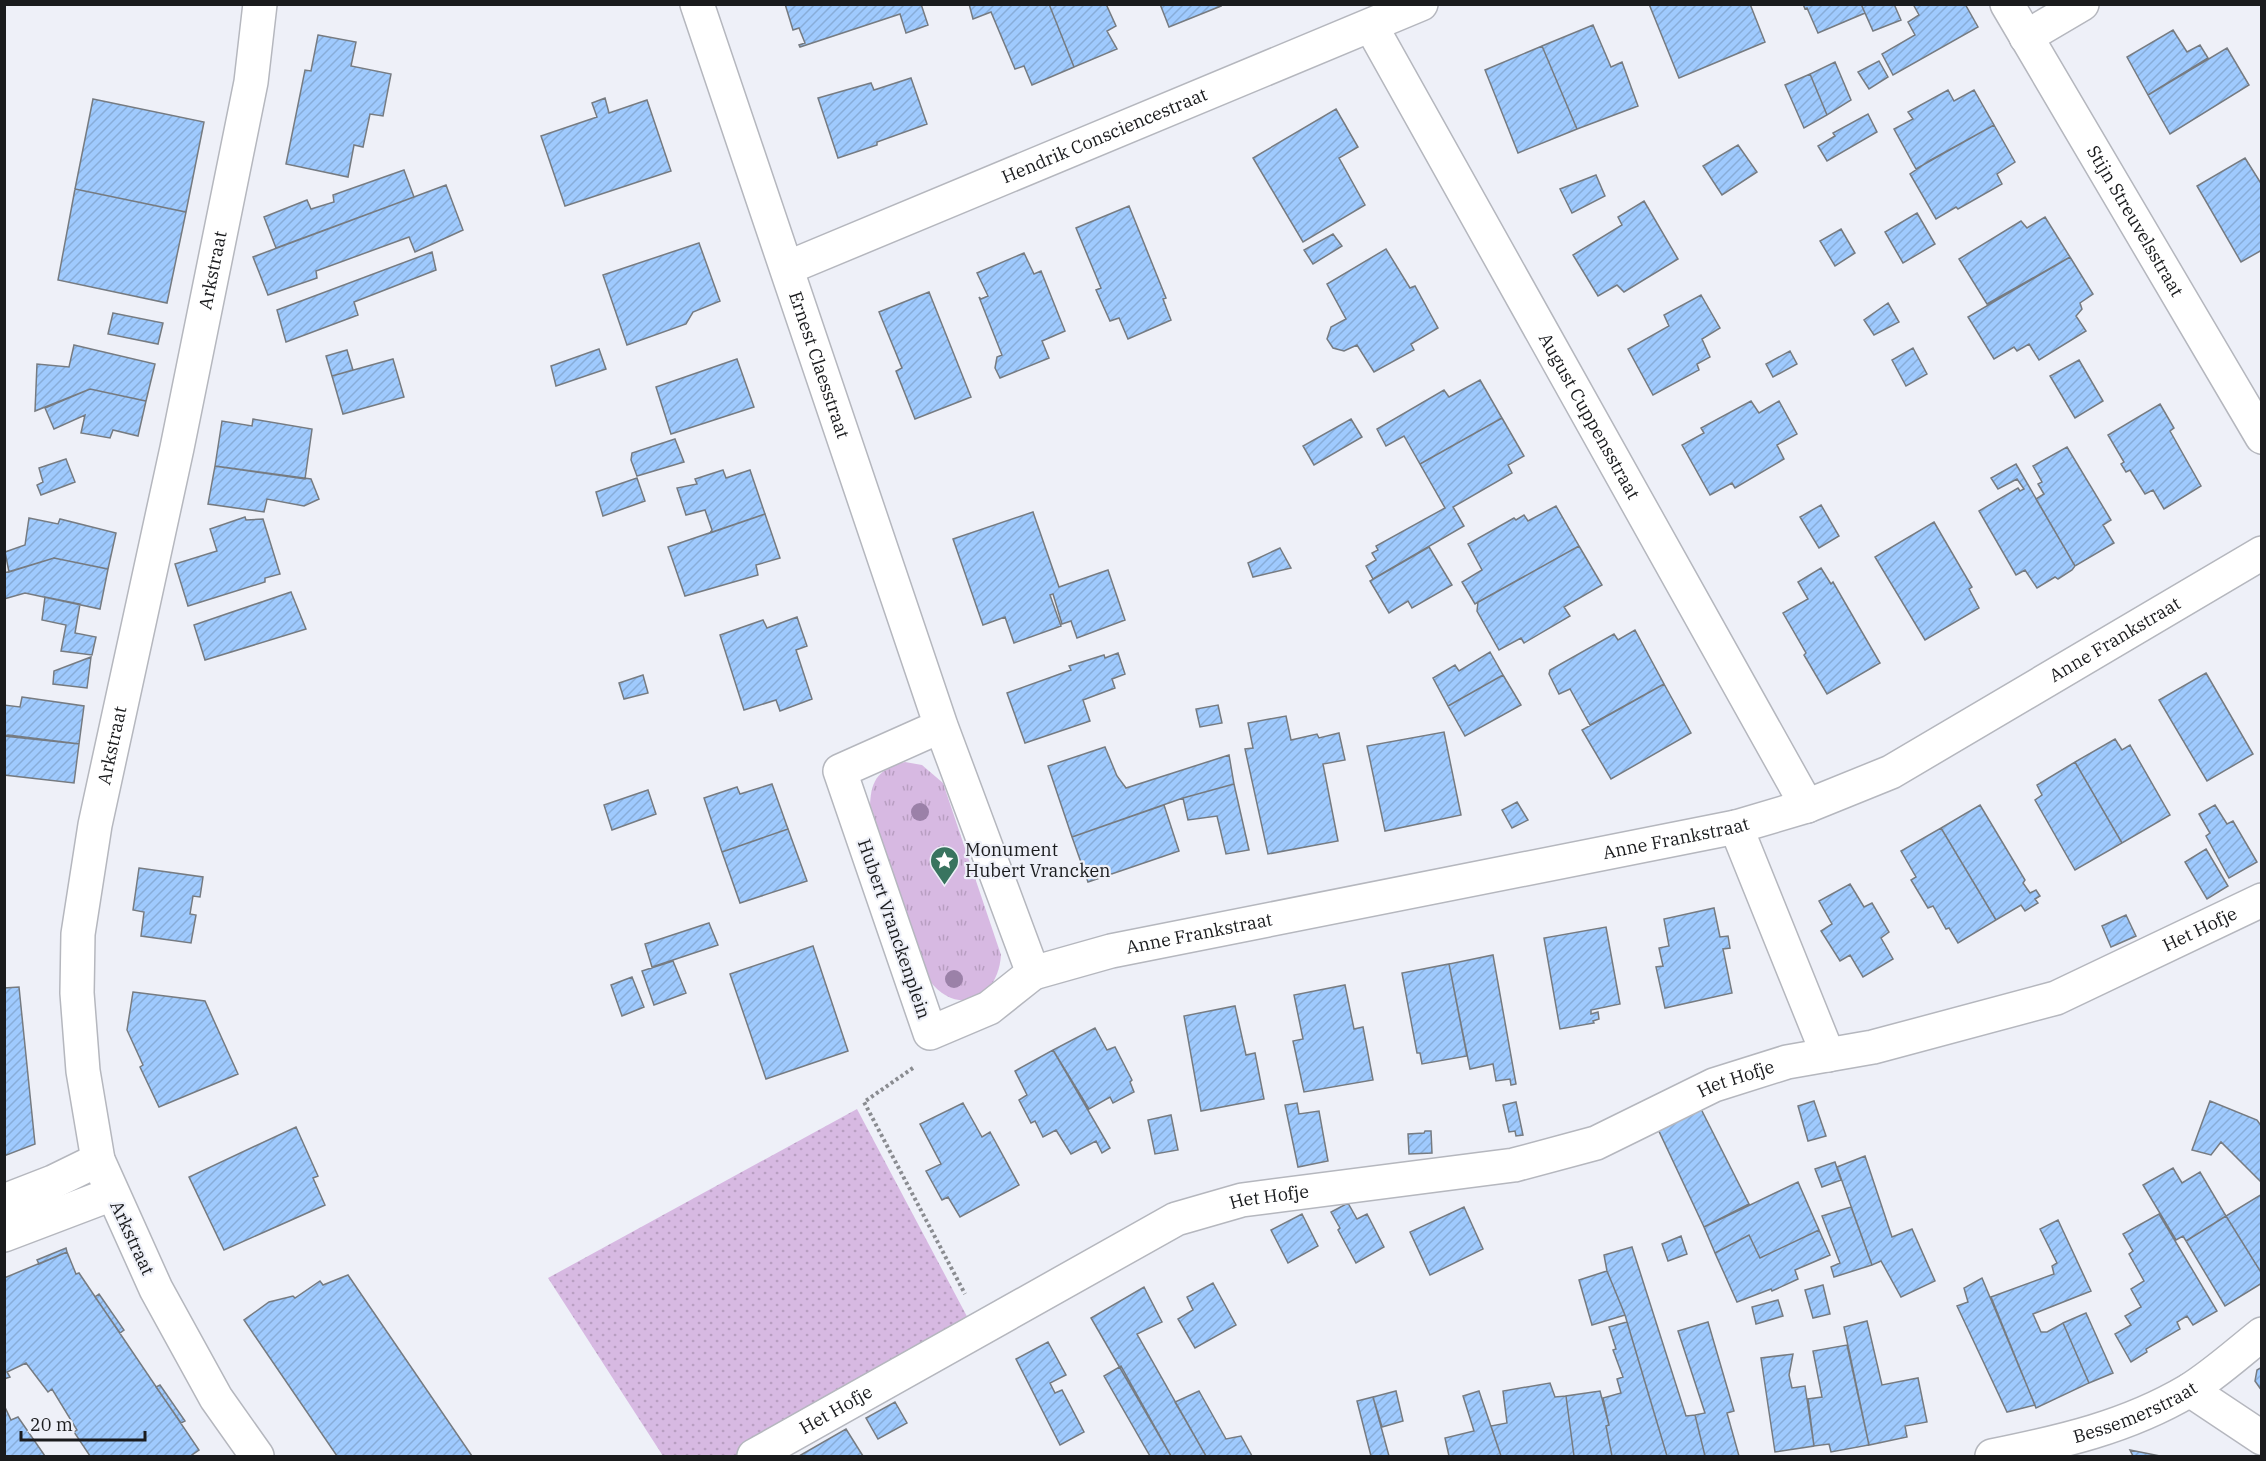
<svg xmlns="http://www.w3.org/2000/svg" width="2266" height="1461" viewBox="0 0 2266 1461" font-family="'IBM Plex Serif',serif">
<defs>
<pattern id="grass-tufts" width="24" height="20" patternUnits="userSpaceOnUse" patternTransform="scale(1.5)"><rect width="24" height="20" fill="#d7b9e2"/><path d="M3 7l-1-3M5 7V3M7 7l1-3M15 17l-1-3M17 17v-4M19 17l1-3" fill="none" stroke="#b89ec1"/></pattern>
<pattern id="park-dots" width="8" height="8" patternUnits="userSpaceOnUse" patternTransform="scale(1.5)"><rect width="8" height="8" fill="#d7b9e2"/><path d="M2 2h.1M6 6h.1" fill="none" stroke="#b89ec1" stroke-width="1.8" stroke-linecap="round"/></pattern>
<pattern id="building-hatch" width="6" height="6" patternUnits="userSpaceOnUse" patternTransform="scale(1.5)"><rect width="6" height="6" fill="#9fcafe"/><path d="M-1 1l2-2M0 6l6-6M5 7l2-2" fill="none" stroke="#88add9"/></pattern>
</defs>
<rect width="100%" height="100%" fill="#eef0f8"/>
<path fill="url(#grass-tufts)" d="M905 762 922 765 943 783 1001 955C998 999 958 1018 929 980L870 805C871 778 880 769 905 762Z"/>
<path fill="url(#park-dots)" d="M857 1109 971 1324 738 1456H663L548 1278Z"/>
<path fill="url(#building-hatch)" stroke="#767b81" stroke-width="1.5" d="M785 4H921L928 25 906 33 900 14 800 47 799 45 805 43 799 28 793 30Z
M969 4H1049L1074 67 1032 85 1024 66 1015 69 991 12 973 19Z
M1049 4H1106L1116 26 1107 31 1117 49 1074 67Z
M1160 4H1220L1221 6 1169 27Z
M1649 4H1750L1765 42 1679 78Z
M1803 4H1861L1865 13 1818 33 1807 8 1805 9Z
M1861 4H1894L1901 20 1873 31Z
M1913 4H1965L1978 27 1893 75 1882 54 1915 35 1908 22 1919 15Z
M1593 25 1611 67 1622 62 1638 106 1577 129 1542 46Z
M2173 30 2187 52 2200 45 2208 58 2148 95 2127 57Z
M318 35 356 42 351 66 391 74 383 116 370 114 363 147 354 145 348 177 286 164 305 70 311 71Z
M1542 46 1577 129 1518 153 1485 70Z
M2227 48 2249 85 2170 134 2148 95Z
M1879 61 1888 77 1869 89 1858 72Z
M1835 62 1851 100 1827 115 1810 74Z
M1810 74 1827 115 1804 128 1785 85Z
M911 78 927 124 877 142V145L838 158 818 98 871 83 874 90Z
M1948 90 1954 101 1974 90 1994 125 1916 169 1894 129 1913 119 1908 112Z
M605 98 609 113 647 100 671 171 565 206 541 136 597 117 592 103Z
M93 99 204 122 186 212 75 189Z
M1336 109 1358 147 1339 158 1365 205 1303 242 1253 158Z
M1868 114 1877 132 1827 161 1818 146 1835 136 1833 133Z
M1994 125 2015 162 1997 174 2002 184 1958 209 1956 207 1936 219 1910 174 1929 161Z
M1738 145 1757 172 1722 195 1703 166Z
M2245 158 2262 185V250L2241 262 2197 186Z
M404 170 414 197 276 248 264 217 307 200 311 209 334 202 333 195Z
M1596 175 1605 196 1572 213 1560 189Z
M446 185 463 230 415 252 409 237 316 271 317 278 268 295 253 257Z
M75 189 186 212 167 303 58 280Z
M1644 201 1678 259 1624 292 1617 285 1598 296 1573 255 1622 225 1618 217Z
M1129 206 1166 298 1163 299 1171 320 1128 339 1119 318 1110 321 1096 290 1101 288 1076 228Z
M1917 213 1935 244 1903 263 1885 232Z
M2045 217 2070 257 1987 304 1959 259 2021 221 2027 228Z
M1841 229 1855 253 1835 266 1820 241Z
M1333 234 1342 246 1313 264 1304 250Z
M699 243 720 301 693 312 686 324 627 345 603 275Z
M1386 249 1410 288 1415 286 1438 328 1411 344 1414 350 1374 372 1357 345 1344 351 1333 348 1327 339 1331 327 1346 319 1327 284Z
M432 252 436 270 354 302 358 315 286 342 277 310Z
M1024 253 1034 274 1041 271 1065 331 1042 341 1049 358 1000 378 995 368 997 357 1002 355 979 297 981 299 988 296 977 273Z
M2070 257 2093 294 2080 303 2082 309 2076 316 2086 331 2039 360 2029 344 2017 351 2014 347 1994 359 1968 317Z
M929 292 971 397 915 419 896 371 902 368 879 312Z
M1701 295 1720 328 1702 339 1710 357 1697 364 1699 370 1653 395 1628 349 1669 326 1664 315Z
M1888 303 1899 322 1874 335 1864 320Z
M113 313 163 323 158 344 108 334Z
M74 345 155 364 146 401 90 389 35 411 37 364 69 367Z
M1913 348 1927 374 1906 386 1892 360Z
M599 349 606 369 556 386 551 366Z
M347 350 353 370 332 376 326 356Z
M1790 351 1797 364 1773 377 1766 364Z
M393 359 404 397 343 414 332 376Z
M737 359 754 407 671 434 656 387Z
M2079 360 2103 401 2075 418 2050 376Z
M1480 380 1502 418 1420 464 1404 436 1386 446 1377 429 1444 390 1449 397Z
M90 389 146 401 138 436 113 430 110 438 81 433 85 415 54 429 45 408Z
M1751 401 1759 413 1779 401 1797 434 1777 445 1784 459 1735 488 1732 483 1710 495 1682 445 1704 433 1701 428Z
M2160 404 2174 428 2170 431 2201 486 2164 509 2153 490 2145 494 2130 470 2126 472 2121 464 2124 462 2108 435Z
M1502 418 1524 456 1508 465 1512 473 1453 507 1464 526 1373 579 1366 566 1376 560 1372 553 1378 550 1376 546 1445 508 1420 464Z
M253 419 312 429 305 479 215 466 222 421 252 426Z
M1351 419 1362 437 1314 465 1303 446Z
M675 439 684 462 637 476 631 460 632 453Z
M2067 447 2111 520 2103 525 2114 543 2075 566 2036 499 2044 494 2038 484 2042 482 2033 466Z
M66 459 75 482 41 495 37 485 43 482 39 468Z
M2016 464 2075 566 2072 570 2058 579 2055 577 2037 588 2025 570 2016 575 1979 511 2018 488 2020 491 2024 489 2017 479 1998 489 1991 478Z
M215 466 311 479 319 499 304 506 267 499 264 512 208 504Z
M723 470 726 478 750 470 765 514 710 533 712 530 705 510 686 515 677 488 697 484 695 479Z
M637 478 645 501 603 516 596 492Z
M1821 505 1839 536 1819 548 1800 517Z
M1556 506 1579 546 1475 604 1462 582 1482 570 1468 544 1514 518 1516 520 1524 515 1528 521Z
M1033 512 1059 587 1108 570 1125 620 1077 638 1071 621 1062 624 1053 594 1050 595 1061 626 1014 643 1005 617 983 625 953 539Z
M765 514 780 558 756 565 758 575 685 596 668 547Z
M245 517 246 520 263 519 280 574 265 578V582L188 606 175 564 217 551 210 529Z
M29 518 58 524 60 519 116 533 108 569 54 558 9 572 5 552 25 545Z
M1934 522 1972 587 1969 589 1979 608 1925 640 1875 557Z
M1579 546 1602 585 1564 607 1570 616 1524 643 1521 638 1499 650 1477 611 1478 602Z
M1429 547 1452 585 1412 608 1408 601 1389 613 1370 581Z
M1280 548 1291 568 1253 577 1248 563Z
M54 558 108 569 100 609 25 593 4 599V573Z
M1821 568 1831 584 1833 582 1880 663 1827 694 1804 655 1806 653 1783 613 1808 599 1798 582Z
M291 592 306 629 205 660 194 625Z
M45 597 80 604 75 633 96 637 92 655 61 651 66 625 42 620Z
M797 617 807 646 796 650 812 699 780 711 776 700 744 710 720 635 763 620 767 628Z
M1635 630 1664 684 1590 725 1570 689 1559 694 1549 674 1550 670 1614 634 1618 640Z
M1490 652 1503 675 1448 706 1433 678 1455 665 1459 671Z
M1118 653 1125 674 1112 679 1115 688 1083 700 1090 721 1025 743 1007 693 1071 670 1069 666 1104 655 1105 658Z
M91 657 87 688 53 684 54 671Z
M2206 673 2253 754 2207 781 2159 700Z
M643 675 648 693 624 699 619 683Z
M1503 675 1521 705 1465 736 1448 706Z
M1664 684 1691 733 1611 779 1582 730Z
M22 697 84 706 79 744 4 736V705L20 707Z
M1218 705 1222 723 1200 727 1196 709Z
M1286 716 1291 740 1317 734 1319 738 1339 733 1345 760 1323 764 1338 841 1268 854 1245 749 1253 748 1248 723Z
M1444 732 1461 815 1385 831 1367 746Z
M8 735 79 744 74 783 4 775V736Z
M2115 739 2122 750 2130 745 2170 815 2122 843 2075 762Z
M1105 747 1117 776 1126 788 1229 755 1234 784 1183 798 1072 837 1048 766Z
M2075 762 2122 843 2075 870 2035 800 2042 795 2037 785Z
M772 784 788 829 722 852 704 798 737 787 740 794Z
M1234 784 1249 850 1226 854 1217 816 1188 820 1183 798Z
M648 790 656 814 612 830 604 805Z
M1517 802 1528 820 1512 828 1502 810Z
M1164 805 1179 851 1088 882 1072 837Z
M1980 805 2025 880 2023 883 2030 893 2036 890 2040 896 2035 899 2038 903 2025 911 2021 905 1996 920 1941 828Z
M2215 805 2227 824 2233 821 2257 862 2229 878 2206 836 2210 833 2199 814Z
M1941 828 1996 920 1958 943 1949 928 1946 929 1933 906 1928 908 1911 880 1916 877 1901 851Z
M788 829 807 881 740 903 722 852Z
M2206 849 2228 886 2207 899 2185 862Z
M139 868 203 877 200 897 193 896 190 914 196 915 191 943 141 936 144 912 133 910Z
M1850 884 1864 907 1872 903 1889 932 1881 938 1893 959 1863 977 1850 955 1840 961 1821 931 1832 924 1819 901Z
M1714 908 1720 937 1728 936 1730 948 1723 949 1732 993 1665 1008 1656 967 1663 966 1659 948 1669 946 1664 919Z
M2126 915 2136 936 2111 947 2102 926Z
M709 923 718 945 652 967 645 944Z
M1606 927 1620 1004 1591 1010V1014L1598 1012 1599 1019 1593 1021 1594 1023 1560 1029 1544 938Z
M813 946 848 1051 766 1079 730 974Z
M1493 955 1516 1084 1511 1085 1510 1079 1496 1081 1493 1064 1470 1069 1449 964Z
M673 961 686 993 654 1005 642 971Z
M1449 964 1467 1056 1422 1064 1420 1053H1417L1402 973Z
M632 977 644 1007 622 1016 611 985Z
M1345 985 1354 1029 1363 1027 1373 1080 1304 1092 1293 1041 1303 1039 1294 995Z
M19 987 35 1144 4 1156V988Z
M133 992 205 1001 238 1074 159 1107 140 1067 143 1065 127 1030Z
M1235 1006 1246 1055 1255 1053 1264 1099 1201 1111 1184 1016Z
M1095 1028 1107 1050 1115 1047 1132 1080 1130 1082 1134 1092 1113 1103 1110 1097 1089 1109 1053 1050Z
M1053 1050 1110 1148 1102 1153 1096 1141 1071 1154 1056 1130 1043 1137 1035 1121 1031 1123 1019 1100 1027 1095 1015 1071Z
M1814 1101 1826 1136 1808 1141 1798 1106Z
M2210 1101 2257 1120 2262 1127 2261 1182 2221 1142 2211 1155 2192 1150Z
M1516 1102 1523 1135 1516 1136 1515 1131 1509 1132 1503 1105Z
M963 1103 982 1137 990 1132 1019 1185 960 1217 948 1197 942 1200 926 1171 941 1164 920 1124Z
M1297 1103 1299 1114 1319 1111 1328 1161 1298 1167 1285 1105Z
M1700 1107 1749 1204 1704 1227 1657 1127Z
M1171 1115 1178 1150 1155 1154 1148 1120Z
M296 1127 318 1176 313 1178 325 1205 224 1250 189 1177Z
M1425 1131H1431L1432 1153 1409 1154 1408 1134 1424 1133Z
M1865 1156 1892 1237 1912 1229 1935 1281 1901 1297 1881 1261 1872 1265 1837 1167Z
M1835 1162 1841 1180 1822 1187 1815 1169Z
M2173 1168 2182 1183 2200 1172 2226 1216 2186 1241 2183 1236 2176 1240 2143 1185Z
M1798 1182 1819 1230 1760 1258 1749 1235 1715 1253 1704 1227Z
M2262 1194V1274L2226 1216Z
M1348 1203 1357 1219 1367 1214 1384 1247 1356 1263 1338 1230 1340 1228 1331 1212Z
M1464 1207 1483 1249 1430 1275 1410 1232Z
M1851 1207 1872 1265 1834 1277 1831 1267 1840 1263 1822 1216Z
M1302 1214 1318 1246 1288 1263 1271 1230Z
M2159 1214 2217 1311 2193 1325 2187 1316 2177 1322 2180 1329 2146 1349 2147 1352 2131 1362 2115 1334 2131 1325 2125 1316 2141 1307 2131 1289 2144 1281 2129 1254 2133 1251 2123 1234Z
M2226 1216 2262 1274V1283L2225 1306 2186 1241Z
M2058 1220 2091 1291 2033 1314 2041 1332H2047L2063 1323 2089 1383 2036 1408 1991 1297 2054 1274 2052 1266 2057 1263 2040 1229Z
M1819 1230 1830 1255 1795 1270 1798 1279 1772 1291 1771 1289 1737 1302 1715 1253 1749 1235 1760 1258Z
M1681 1236 1687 1254 1668 1261 1662 1244Z
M1632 1247 1686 1416 1695 1415 1705 1456H1667L1625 1315 1607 1271 1604 1255Z
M66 1248 67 1252 39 1264 37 1260Z
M67 1252 76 1274 79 1273 199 1450 192 1455V1456H90L74 1432 77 1430 52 1389 48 1392 26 1363 7 1372 10 1377 4 1379V1278Z
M1607 1271 1625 1315 1592 1325 1579 1280Z
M348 1275 472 1456H337L244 1320 269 1302 293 1296 295 1298 320 1281 323 1285Z
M1982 1278 2035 1405 2007 1412 1957 1306 1968 1302 1964 1288Z
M1213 1283 1236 1325 1195 1348 1178 1319 1193 1310 1187 1297Z
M1823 1285 1830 1314 1813 1318 1805 1290Z
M1144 1287 1162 1322 1137 1334 1206 1456H1171L1091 1318Z
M99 1294 124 1330 120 1333 95 1297Z
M1778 1300 1783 1316 1756 1324 1752 1307Z
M2086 1313 2113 1373 2089 1383 2063 1323Z
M1867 1321 1882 1385 1918 1378 1927 1422 1905 1426 1907 1437 1869 1445 1844 1327Z
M1627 1322 1667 1456H1612L1606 1426 1609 1425 1603 1398 1621 1393 1617 1379 1623 1377 1613 1350 1616 1349 1609 1327Z
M1708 1322 1734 1411 1727 1413 1739 1456H1705L1695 1415 1705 1413 1678 1331Z
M1048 1342 1066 1375 1050 1383 1055 1393 1062 1390 1084 1432 1060 1445 1016 1359Z
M1847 1345 1869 1445 1831 1452 1829 1444 1814 1446 1808 1399 1822 1397 1813 1351Z
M1793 1354 1789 1375 1792 1388 1805 1386 1814 1446 1775 1452 1761 1358Z
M1121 1366 1171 1456H1150L1104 1376Z
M2262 1367V1391L2255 1381 2257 1370Z
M1550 1383 1555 1397 1566 1396 1574 1456H1501L1491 1426 1507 1423 1503 1391Z
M160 1385 185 1421 181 1423 156 1387Z
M1199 1391 1226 1439 1241 1436 1252 1456H1206L1175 1402Z
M1396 1391 1403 1421 1382 1427 1373 1397Z
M1479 1391 1501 1456H1449L1445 1438 1474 1431 1463 1396Z
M1600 1391 1609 1425 1606 1426 1612 1456H1574L1566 1396Z
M1373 1397 1389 1456H1371L1357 1401Z
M895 1402 907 1423 878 1439 866 1418Z
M4 1405 11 1420 18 1417 45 1456H4Z
M846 1429 863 1456H799Z
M2130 1450 2160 1456H2133Z"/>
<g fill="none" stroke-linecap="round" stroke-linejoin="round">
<defs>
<g id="minor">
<path id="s1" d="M697 4 941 726 1033 973 989 1008 930 1033 840 771 941 726"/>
<path id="s2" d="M2007 4 2262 437"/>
<path id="s3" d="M1371 26 1807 806"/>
<path d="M2026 37 2082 4"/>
<path id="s4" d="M787 268 1421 4"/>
<path d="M1736 827 1828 1055"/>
<path id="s5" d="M1033 973 1111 951 1736 827 1807 806 1891 772 2262 553"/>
<path d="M4 1201 53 1182 98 1160"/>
<path d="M4 1235 112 1194"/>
<path d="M2190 1390 2262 1438"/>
<path id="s6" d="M257 1456 216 1398 156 1289 98 1160 83 1071 77 993 78 934 95 825 177 448 251 82 260 4"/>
<path id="s7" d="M754 1456 1176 1219 1242 1200 1514 1165 1596 1143 1714 1085 1787 1062 1873 1047 2056 998 2262 900"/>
<path id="s8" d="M1992 1456C2061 1442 2127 1427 2188 1391 2214 1375 2238 1353 2262 1334"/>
</g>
</defs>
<use href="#minor" stroke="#b5b7be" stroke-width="36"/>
<path stroke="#8a8c91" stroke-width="4" stroke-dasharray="3 3" stroke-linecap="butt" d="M913 1068 864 1102 965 1294"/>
<use href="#minor" stroke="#fff" stroke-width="33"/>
</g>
<g fill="#9b81a8">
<circle cx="920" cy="812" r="9"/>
<circle cx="954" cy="979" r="9"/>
</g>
<defs>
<symbol id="sight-pin" viewBox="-11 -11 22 30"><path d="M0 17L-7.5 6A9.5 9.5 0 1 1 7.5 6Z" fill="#39745f" stroke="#eef0f8"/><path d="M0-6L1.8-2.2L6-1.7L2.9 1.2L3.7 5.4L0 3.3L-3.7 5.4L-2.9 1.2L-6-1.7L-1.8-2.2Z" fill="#fff"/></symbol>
</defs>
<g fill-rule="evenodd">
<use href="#sight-pin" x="928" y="844" width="33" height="45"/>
</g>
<g text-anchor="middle" stroke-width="4.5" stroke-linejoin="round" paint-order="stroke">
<g font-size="18" fill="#1a1b1d" stroke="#eef0f8">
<text dy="6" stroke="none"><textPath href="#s4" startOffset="344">Hendrik Consciencestraat</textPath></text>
<text dy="6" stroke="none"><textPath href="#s2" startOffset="252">Stijn Streuvelsstraat</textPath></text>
<text dy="6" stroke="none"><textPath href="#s6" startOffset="1242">Arkstraat</textPath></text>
<text dy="6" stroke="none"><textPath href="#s1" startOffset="381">Ernest Claesstraat</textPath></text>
<text dy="6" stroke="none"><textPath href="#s3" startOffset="447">August Cuppensstraat</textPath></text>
<text dy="6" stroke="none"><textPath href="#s5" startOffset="1143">Anne Frankstraat</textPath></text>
<text dy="6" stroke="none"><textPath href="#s6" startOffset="756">Arkstraat</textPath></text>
<text dy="6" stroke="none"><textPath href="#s5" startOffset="657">Anne Frankstraat</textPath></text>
<text transform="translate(894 929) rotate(71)" y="6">Hubert Vranckenplein</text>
<text dy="6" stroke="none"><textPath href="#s7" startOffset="1556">Het Hofje</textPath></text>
<text dy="6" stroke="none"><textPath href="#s5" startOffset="171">Anne Frankstraat</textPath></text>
<text dy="6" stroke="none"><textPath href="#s7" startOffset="1066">Het Hofje</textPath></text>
<text dy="6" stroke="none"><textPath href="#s7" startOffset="580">Het Hofje</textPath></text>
<text transform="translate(132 1238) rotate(65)" y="6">Arkstraat</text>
<text dy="6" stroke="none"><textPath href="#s7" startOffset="94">Het Hofje</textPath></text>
<text dy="6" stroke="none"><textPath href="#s8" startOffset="150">Bessemerstraat</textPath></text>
</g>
<g font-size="18" fill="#1a1b1d" stroke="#eef0f8" text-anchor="start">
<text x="965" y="856">Monument<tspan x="965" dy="21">Hubert Vrancken</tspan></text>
</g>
</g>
<rect width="2266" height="1461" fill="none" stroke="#1a1b1d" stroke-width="12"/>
<path d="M21 1431v9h124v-9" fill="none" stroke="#1a1b1d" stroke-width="3"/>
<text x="30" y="1431" font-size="18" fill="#1a1b1d" stroke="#eef0f8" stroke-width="4.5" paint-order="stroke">20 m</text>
</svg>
